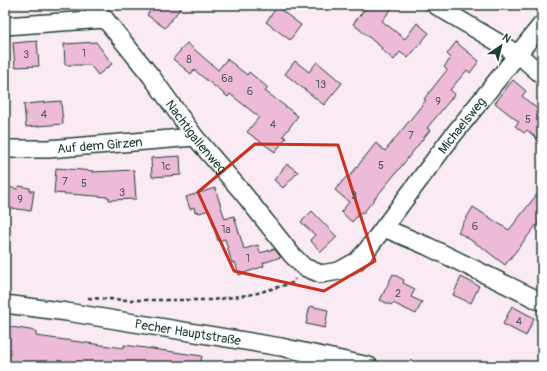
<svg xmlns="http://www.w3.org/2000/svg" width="547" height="371" viewBox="0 0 547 371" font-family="Pangolin,sans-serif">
<rect width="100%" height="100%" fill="#faeaf3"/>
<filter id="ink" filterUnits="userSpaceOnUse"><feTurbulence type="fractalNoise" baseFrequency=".025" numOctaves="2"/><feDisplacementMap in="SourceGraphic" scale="8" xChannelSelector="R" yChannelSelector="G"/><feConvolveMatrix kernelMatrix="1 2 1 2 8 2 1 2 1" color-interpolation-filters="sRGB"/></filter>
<g filter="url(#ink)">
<path fill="#edbad8" stroke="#1f3d34" d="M154 5H183L165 28 147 15Z
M368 5H394L382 21 405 39 417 23 429 33 408 58 400 52 394 60 381 49 382 48 353 24Z
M277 7 301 25 290 40 266 22Z
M37 41 39 66 15 67 13 43Z
M96 42 112 64 98 75 90 65H65L64 44Z
M456 42 479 61 470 73 467 70 450 90 455 94 427 128 430 130 400 168 363 213 361 212 352 222 341 212 349 202 335 190 347 176 348 178 376 143 385 151 426 100 424 99 447 70 444 67 451 58 447 54Z
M187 43 218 70 227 59 247 75 249 72 268 88 265 91 298 116 283 136 286 138 275 152 247 132 259 117 230 94 228 97 194 70 191 74 173 59Z
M295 61 309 72 317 62 342 83 324 105 285 74Z
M513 80 526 91 522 96 542 113V143L527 130 524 133 515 126 519 122 495 103Z
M61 101 63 124 26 127 24 104Z
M180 156 181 175 152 177 151 158Z
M287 164 298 172 283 188 274 180Z
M56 168 94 171 93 172 134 170 136 199 109 200V197L54 193Z
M19 186 30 188V191H34L31 211 5 207 8 187 18 189Z
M215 188 225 219 234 216 244 249 258 245 260 253 274 249 281 257 263 263 264 266 239 275 235 262 232 263 225 239 218 241 209 210 199 213 198 211 195 212 194 207 190 209 186 197Z
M542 188V218L505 265 483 248 458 232 473 207 509 230Z
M312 211 337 237 321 252 310 240 315 235 301 222Z
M393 274 404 280 403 283 415 289 411 297 422 302 416 314 393 303 391 305 380 300Z
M461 277 479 286 471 303 453 295Z
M310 306 328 310 325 328 306 324Z
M512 306 534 318 526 336 503 324Z
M5 326 36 331V336L124 348V345L202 356 200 366H32L5 362Z"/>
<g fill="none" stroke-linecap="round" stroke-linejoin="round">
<defs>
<g id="minor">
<path id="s1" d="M92 5 105 19 151 76 195 137 243 193 292 255 304 267 321 274 339 271 357 261 367 250 450 139 542 24"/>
<path d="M435 5 519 55 542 75"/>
<path d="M5 26 105 19"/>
<path id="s2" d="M5 149H48L195 137"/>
<path d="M384 228 427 246 542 302"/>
<path id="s3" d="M5 304 67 312 281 347 369 366"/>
</g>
</defs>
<use href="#minor" stroke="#1f3d34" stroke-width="20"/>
<path stroke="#1f3d34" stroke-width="2.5" stroke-dasharray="4 3" stroke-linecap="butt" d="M88 298 128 300H212L254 294 292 283 295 279"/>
<use href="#minor" stroke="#fff" stroke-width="17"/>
</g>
</g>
<path fill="none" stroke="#c8321e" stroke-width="3" stroke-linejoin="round" d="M255 144 338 145 375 261 324 291 234 271 198 192Z"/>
<g text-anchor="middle" stroke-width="3" stroke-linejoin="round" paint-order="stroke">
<g font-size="11" fill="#525c5d">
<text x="84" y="57">1</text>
<text x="26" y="58">3</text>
<text x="189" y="63">8</text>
<text x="227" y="82">6a</text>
<text x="321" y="88">13</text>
<text x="250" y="95">6</text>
<text x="438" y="105">9</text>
<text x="44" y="118">4</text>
<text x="528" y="123">5</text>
<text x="273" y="128">4</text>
<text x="411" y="139">7</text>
<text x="381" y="169">5</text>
<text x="166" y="170">1c</text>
<text x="65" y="185">7</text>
<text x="84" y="187">5</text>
<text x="122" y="196">3</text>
<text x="354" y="199">3</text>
<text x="20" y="203">9</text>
<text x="475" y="230">6</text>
<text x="226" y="233">1a</text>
<text x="248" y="262">1</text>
<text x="398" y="297">2</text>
<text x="519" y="325">4</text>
</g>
<g font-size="13" fill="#1f3d34" stroke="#fff">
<text dy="5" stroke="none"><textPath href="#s1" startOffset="566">Michaelsweg</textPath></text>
<text dy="5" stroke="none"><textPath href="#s1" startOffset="168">Nachtigallenweg</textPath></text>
<text dy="5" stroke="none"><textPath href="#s2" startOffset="95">Auf dem Girzen</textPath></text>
<text dy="5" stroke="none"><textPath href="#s3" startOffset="185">Pecher Hauptstraße</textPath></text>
</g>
</g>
<rect width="547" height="371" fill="none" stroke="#fff" stroke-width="20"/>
<rect x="10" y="10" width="527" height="351" fill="none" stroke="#1f3d34" stroke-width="1.5" filter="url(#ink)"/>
<g transform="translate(501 46) rotate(35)" stroke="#ffffff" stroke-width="3" paint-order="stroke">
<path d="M0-3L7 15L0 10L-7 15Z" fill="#1f3d34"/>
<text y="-6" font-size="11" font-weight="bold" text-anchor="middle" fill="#1f3d34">N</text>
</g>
</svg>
